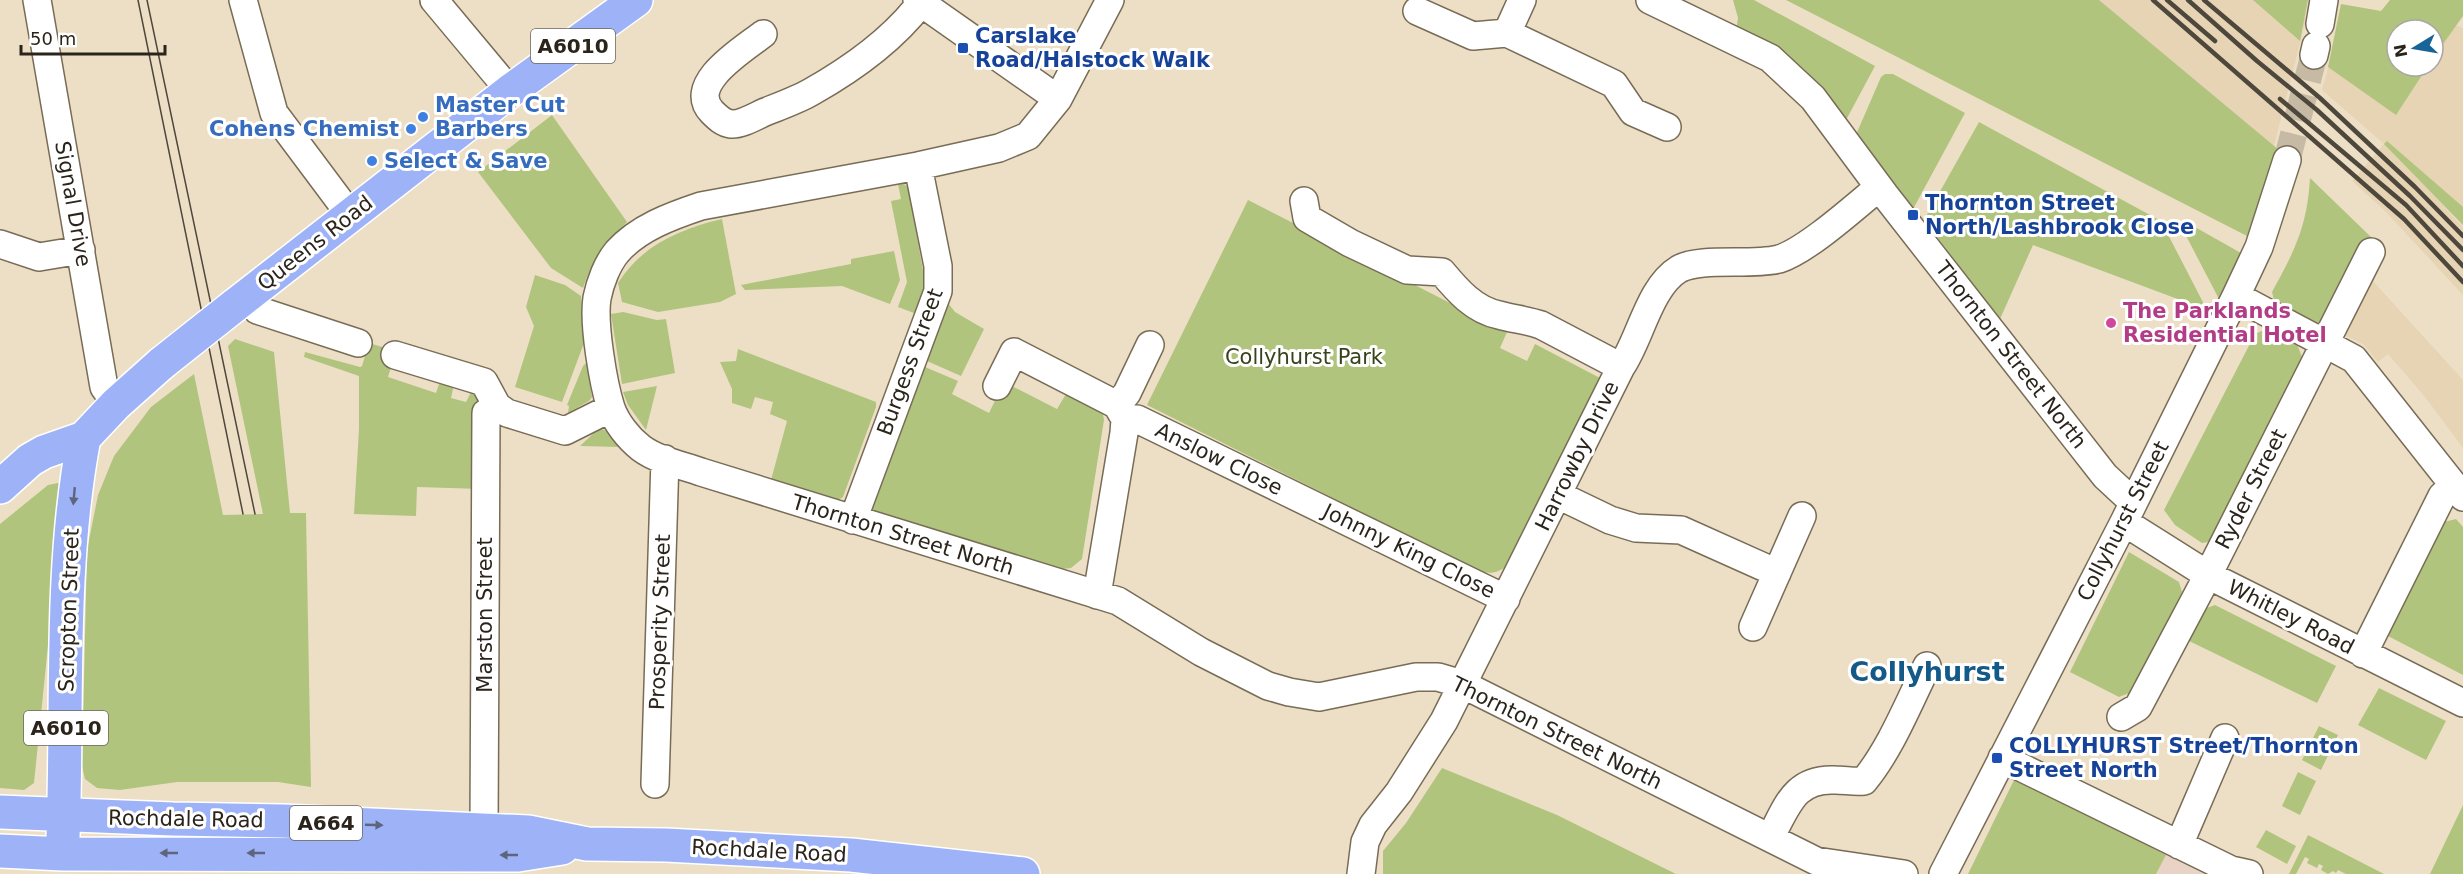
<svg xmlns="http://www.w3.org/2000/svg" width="2463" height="874" viewBox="0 0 2463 874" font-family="'DejaVu Sans',sans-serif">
<rect width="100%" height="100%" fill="#eddfc6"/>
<path fill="#e6d4b5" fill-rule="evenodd" d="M2065 0H2283L2306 19 2274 146 2241 126Z
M2341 10 2455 25 2463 28V225L2437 199 2463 227V295L2385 211 2352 181 2384 144 2322 90 2332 54ZM2397 30H2433V66H2397Z
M2372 280 2463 380V448L2425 397 2388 354 2378 362 2363 344 2344 335Z"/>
<path fill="#e9d2c6" d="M2166 855 2203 874H2156Z"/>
<path fill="#b0c47e" d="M1733 0H1754L1875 66 1845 122 1795 63 1736 31 1738 18Z
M1786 0H2099L2279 150 2247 236Z
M2253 0H2308L2300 41Z
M2390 0H2463V16L2433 58V30H2397V66H2428L2396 115 2328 67 2341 4 2381 11Z
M1885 74H1893L1965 113 1912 211 1855 137 1881 77Z
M552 115 627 222C606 242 592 260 583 288L551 268 478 172Z
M1979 122 2161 221 2207 310 2033 245 2000 319 1924 220Z
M2387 141 2463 207V225L2384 144Z
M2310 178 2371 237 2325 319 2318 324 2278 305 2274 300 2272 292C2295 250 2307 227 2310 178Z
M898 184H904L908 187 924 276V287L914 313 898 307 907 282 891 201 901 199Z
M1248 200 1507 332 1500 348 1527 361 1535 344 1600 378 1506 567C1493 575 1486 574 1473 568L1147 405Z
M722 219 736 294 720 302 658 312 622 302 618 283C642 245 680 229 722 219Z
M2186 222 2241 253 2220 301 2181 226Z
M894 251 900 280 890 304 842 286 745 290 741 285 851 264V259Z
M535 275 565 285 581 296 584 343 562 402 515 387 534 326 526 307Z
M948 303 955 312 984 329 961 376 927 361Z
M623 312 657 320 666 319 675 373 622 384 611 314Z
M2266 329 2297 344 2302 357 2213 541 2202 543 2175 525 2164 510 2255 334Z
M235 339 274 352 290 513H306L311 787 278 782H177L120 790 97 788 85 779 82 766 87 550 98 495 114 456 151 407 194 374 223 515 263 514 228 346Z
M369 343 396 351 388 377 436 393 441 378 454 384 451 398 466 402 472 390 484 394 481 489 417 487 416 516 354 514 359 429V376L304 357 305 352 360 367 362 366Z
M738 349 876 402V407L843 497 838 500 771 480 787 421 770 414 773 402 755 397 751 409 732 403V389L720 362 736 361Z
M587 362 592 397 589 401 568 413 569 406 567 405 583 366Z
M925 367 958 381 952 394 989 413 1004 382 1057 409 1066 394 1103 414 1104 420 1082 559 1071 568 1054 570 872 511Z
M657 386 646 430 628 405 623 392Z
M602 429 607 431 618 447 580 446 596 431Z
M58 483 64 489 34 783 24 790 0 788V524L48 485Z
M2456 519 2463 527V675L2388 636 2444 522Z
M2129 552 2179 582 2182 592 2132 692 2119 697 2070 672Z
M2215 605 2336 666 2317 703 2187 640 2204 609Z
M2379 688 2446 721 2426 760 2358 725Z
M2319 726 2338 735 2321 770 2302 760Z
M1442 768 1557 815 1676 874H1383V851L1406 823Z
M2298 772 2316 781 2300 815 2282 806Z
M2015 778 2166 855 2156 874H1968Z
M2463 805V874H2430Z
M2266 830 2296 846 2287 864 2256 847Z
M2308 835 2384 874H2346L2338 870 2336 873 2333 871 2328 874 2321 870 2323 866 2319 864 2317 868 2307 863 2309 859 2305 857 2296 874H2289Z"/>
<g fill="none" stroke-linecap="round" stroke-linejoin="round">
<path stroke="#c6baa4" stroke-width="27" stroke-dasharray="27 14" stroke-linecap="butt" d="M2287 160 2314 55"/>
<defs>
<path id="minor" d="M37 0 104 387 116 404
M243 0 274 113 351 216
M434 0 510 91
M917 0 1058 99
M1110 0 1058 99 1028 136 999 148 918 166 701 206C671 216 638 228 617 252 607 264 600 283 597 298 593 323 603 383 611 408 616 422 628 438 641 448 657 460 681 465 701 472L1118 601 1201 652 1268 686 1289 692 1319 697 1416 677H1438L1462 684 1816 861 1904 874
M1650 0 1770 58 1813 98 1885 195 2105 476 2133 502
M1417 11 1473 36 1507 33 1522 0
M2320 24 2324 0
M1507 33 1614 84 1633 112 1667 127
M763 34C744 49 685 84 712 112 717 117 723 123 731 124 741 125 756 116 765 112 780 106 797 100 811 92 850 70 893 39 920 4
M2314 55 2316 46
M1304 201 1307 218 1350 243 1407 270 1442 272C1457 290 1474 310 1499 315 1513 319 1527 320 1541 325L1621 367 1444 721 1399 792 1373 825 1365 842 1361 874
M0 244 39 257 81 250
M247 296 257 310 358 343
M2236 296 2354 359 2463 497
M395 355 484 382 497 406 507 413 565 431 611 408
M1621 367C1640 340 1649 287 1679 269 1701 257 1751 266 1779 259 1806 251 1856 206 1879 187
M997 386 1014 352 1117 405 1125 419 1124 433 1097 595
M1117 405 1127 393 1150 345
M1125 419H1137L1506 599
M1558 495 1610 520 1636 528 1681 530 1777 573
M853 520 938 291V266L918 166
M2124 522 2208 575 2463 703
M1753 627 1802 516
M2363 654 2442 496 2454 485
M2121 717 2138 707 2208 575 2371 252
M2002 758 2231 870 2249 874
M655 784 665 459
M484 830 486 413 497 406
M1770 838C1787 807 1794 778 1835 780 1845 780 1854 782 1864 781 1891 748 1908 704 1927 666
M2179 845 2225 738
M1943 874 2124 522 2236 296 2259 247 2287 160"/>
<path id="highway" d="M234 306 510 91 636 0
M0 487 30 460 44 452 84 438 116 404 162 363
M0 812 173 819 283 821 528 832 587 844 666 845 851 855 1023 874
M63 837C68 705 59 569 84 438
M0 851 63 854 518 855 562 848"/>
</defs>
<use href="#minor" stroke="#786c56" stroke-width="30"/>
<use href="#highway" stroke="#fff" stroke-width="36"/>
<use href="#minor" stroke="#fff" stroke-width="27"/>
<use href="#highway" stroke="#9eb2f8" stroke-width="33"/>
<path stroke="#4e473b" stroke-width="1.5" d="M138 0 243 514
M147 0 255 514"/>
<path stroke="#4e473b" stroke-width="4.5" d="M2153 0 2404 219 2463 282
M2167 0 2215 41
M2188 0 2257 61 2317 110 2410 196 2463 250
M2204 0 2320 98 2415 187 2463 236
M2280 99 2406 205 2463 266"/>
<defs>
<path id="highway-bridge" d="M162 363 234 306"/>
</defs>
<use href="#highway-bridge" stroke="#fff" stroke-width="36" stroke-linecap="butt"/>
<use href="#highway-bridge" stroke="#9eb2f8" stroke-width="33"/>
</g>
<defs><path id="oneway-solid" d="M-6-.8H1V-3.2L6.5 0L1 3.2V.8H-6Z" transform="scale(1.5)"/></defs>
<g fill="#5e647e">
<use href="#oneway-solid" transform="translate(74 496) rotate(95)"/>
<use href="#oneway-solid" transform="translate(374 825) rotate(2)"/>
<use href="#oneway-solid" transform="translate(169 853) rotate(-180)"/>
<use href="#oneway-solid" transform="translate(256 853) rotate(-180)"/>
<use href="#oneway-solid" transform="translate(509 855) rotate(180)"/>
</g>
<g fill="#1a4fb4" stroke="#fff" stroke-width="2">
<rect x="957" y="42" width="12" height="12" rx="3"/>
<rect x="1907" y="209" width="12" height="12" rx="3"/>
<rect x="1991" y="752" width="12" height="12" rx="3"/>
</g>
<g fill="#3f7fe0" stroke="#fff" stroke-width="2">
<circle cx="423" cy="117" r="6"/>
<circle cx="411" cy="129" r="6"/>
<circle cx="372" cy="161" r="6"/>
</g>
<circle fill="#d1479c" stroke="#fff" stroke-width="2" cx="2111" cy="323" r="6"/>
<g text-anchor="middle" stroke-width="6" stroke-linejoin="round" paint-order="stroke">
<g fill="#fff" stroke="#6a665f" stroke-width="1.5">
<rect x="531" y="29" width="84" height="34" rx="4.5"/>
<rect x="24" y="711" width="84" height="34" rx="4.5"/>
<rect x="290" y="806" width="72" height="34" rx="4.5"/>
</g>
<g font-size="20" font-weight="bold" fill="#2a241b">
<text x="573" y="53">A6010</text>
<text x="66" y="735">A6010</text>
<text x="326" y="830">A664</text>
</g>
<g font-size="21" font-weight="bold" fill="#164399" stroke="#fff" text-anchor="start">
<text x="975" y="43">Carslake<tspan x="975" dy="24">Road/Halstock Walk</tspan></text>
<text x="1925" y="210">Thornton Street<tspan x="1925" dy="24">North/Lashbrook Close</tspan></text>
<text x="2009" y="753">COLLYHURST Street/Thornton<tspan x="2009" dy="24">Street North</tspan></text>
</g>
<g font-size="21" font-weight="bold" fill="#366cbe" stroke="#fff" text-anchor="start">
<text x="435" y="112">Master Cut<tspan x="435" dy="24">Barbers</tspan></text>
<text x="399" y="136" text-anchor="end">Cohens Chemist</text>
<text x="384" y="168">Select &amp; Save</text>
</g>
<g font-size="21" fill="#2a241b" stroke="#fff">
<text transform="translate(73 204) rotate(80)" y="7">Signal Drive</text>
<text transform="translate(315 243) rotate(-38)" y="7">Queens Road</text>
<text transform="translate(2011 355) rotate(52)" y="7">Thornton Street North</text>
<text transform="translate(910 362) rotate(-70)" y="7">Burgess Street</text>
<text transform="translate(1577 456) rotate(-64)" y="7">Harrowby Drive</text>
<text transform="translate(1219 459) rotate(26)" y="7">Anslow Close</text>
<text transform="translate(2251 489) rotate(-63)" y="7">Ryder Street</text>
<text transform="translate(2123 521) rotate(-63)" y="7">Collyhurst Street</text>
<text transform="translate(903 535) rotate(17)" y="7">Thornton Street North</text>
<text transform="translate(1409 551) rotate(26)" y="7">Johnny King Close</text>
<text transform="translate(69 610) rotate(-88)" y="7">Scropton Street</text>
<text transform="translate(485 615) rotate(-90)" y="7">Marston Street</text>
<text transform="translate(2291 617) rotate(27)" y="7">Whitley Road</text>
<text transform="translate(660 622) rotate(-88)" y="7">Prosperity Street</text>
<text transform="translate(1557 733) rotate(26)" y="7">Thornton Street North</text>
<text transform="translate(186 819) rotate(1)" y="7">Rochdale Road</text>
<text transform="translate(769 851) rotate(3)" y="7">Rochdale Road</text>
</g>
<g font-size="21" font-weight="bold" fill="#b23c85" stroke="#fff" text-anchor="start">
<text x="2123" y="318">The Parklands<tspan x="2123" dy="24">Residential Hotel</tspan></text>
</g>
<g font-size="21" fill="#38421b" stroke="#fff">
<text x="1304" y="364">Collyhurst Park</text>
</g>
<g font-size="27" font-weight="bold" fill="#145a88" stroke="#fff">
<text x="1927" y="681">Collyhurst</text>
</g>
</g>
<g transform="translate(2415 48) rotate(259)"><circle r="28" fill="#ffffff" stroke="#aaa7a4" stroke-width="1.5"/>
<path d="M0-4.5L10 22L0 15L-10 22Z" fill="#176497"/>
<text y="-9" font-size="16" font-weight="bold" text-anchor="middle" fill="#2a241b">N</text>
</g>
<path d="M21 45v9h144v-9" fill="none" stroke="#2a241b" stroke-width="3"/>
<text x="30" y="45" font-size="18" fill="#2a241b" stroke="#ffffff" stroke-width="4.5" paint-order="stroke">50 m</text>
</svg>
